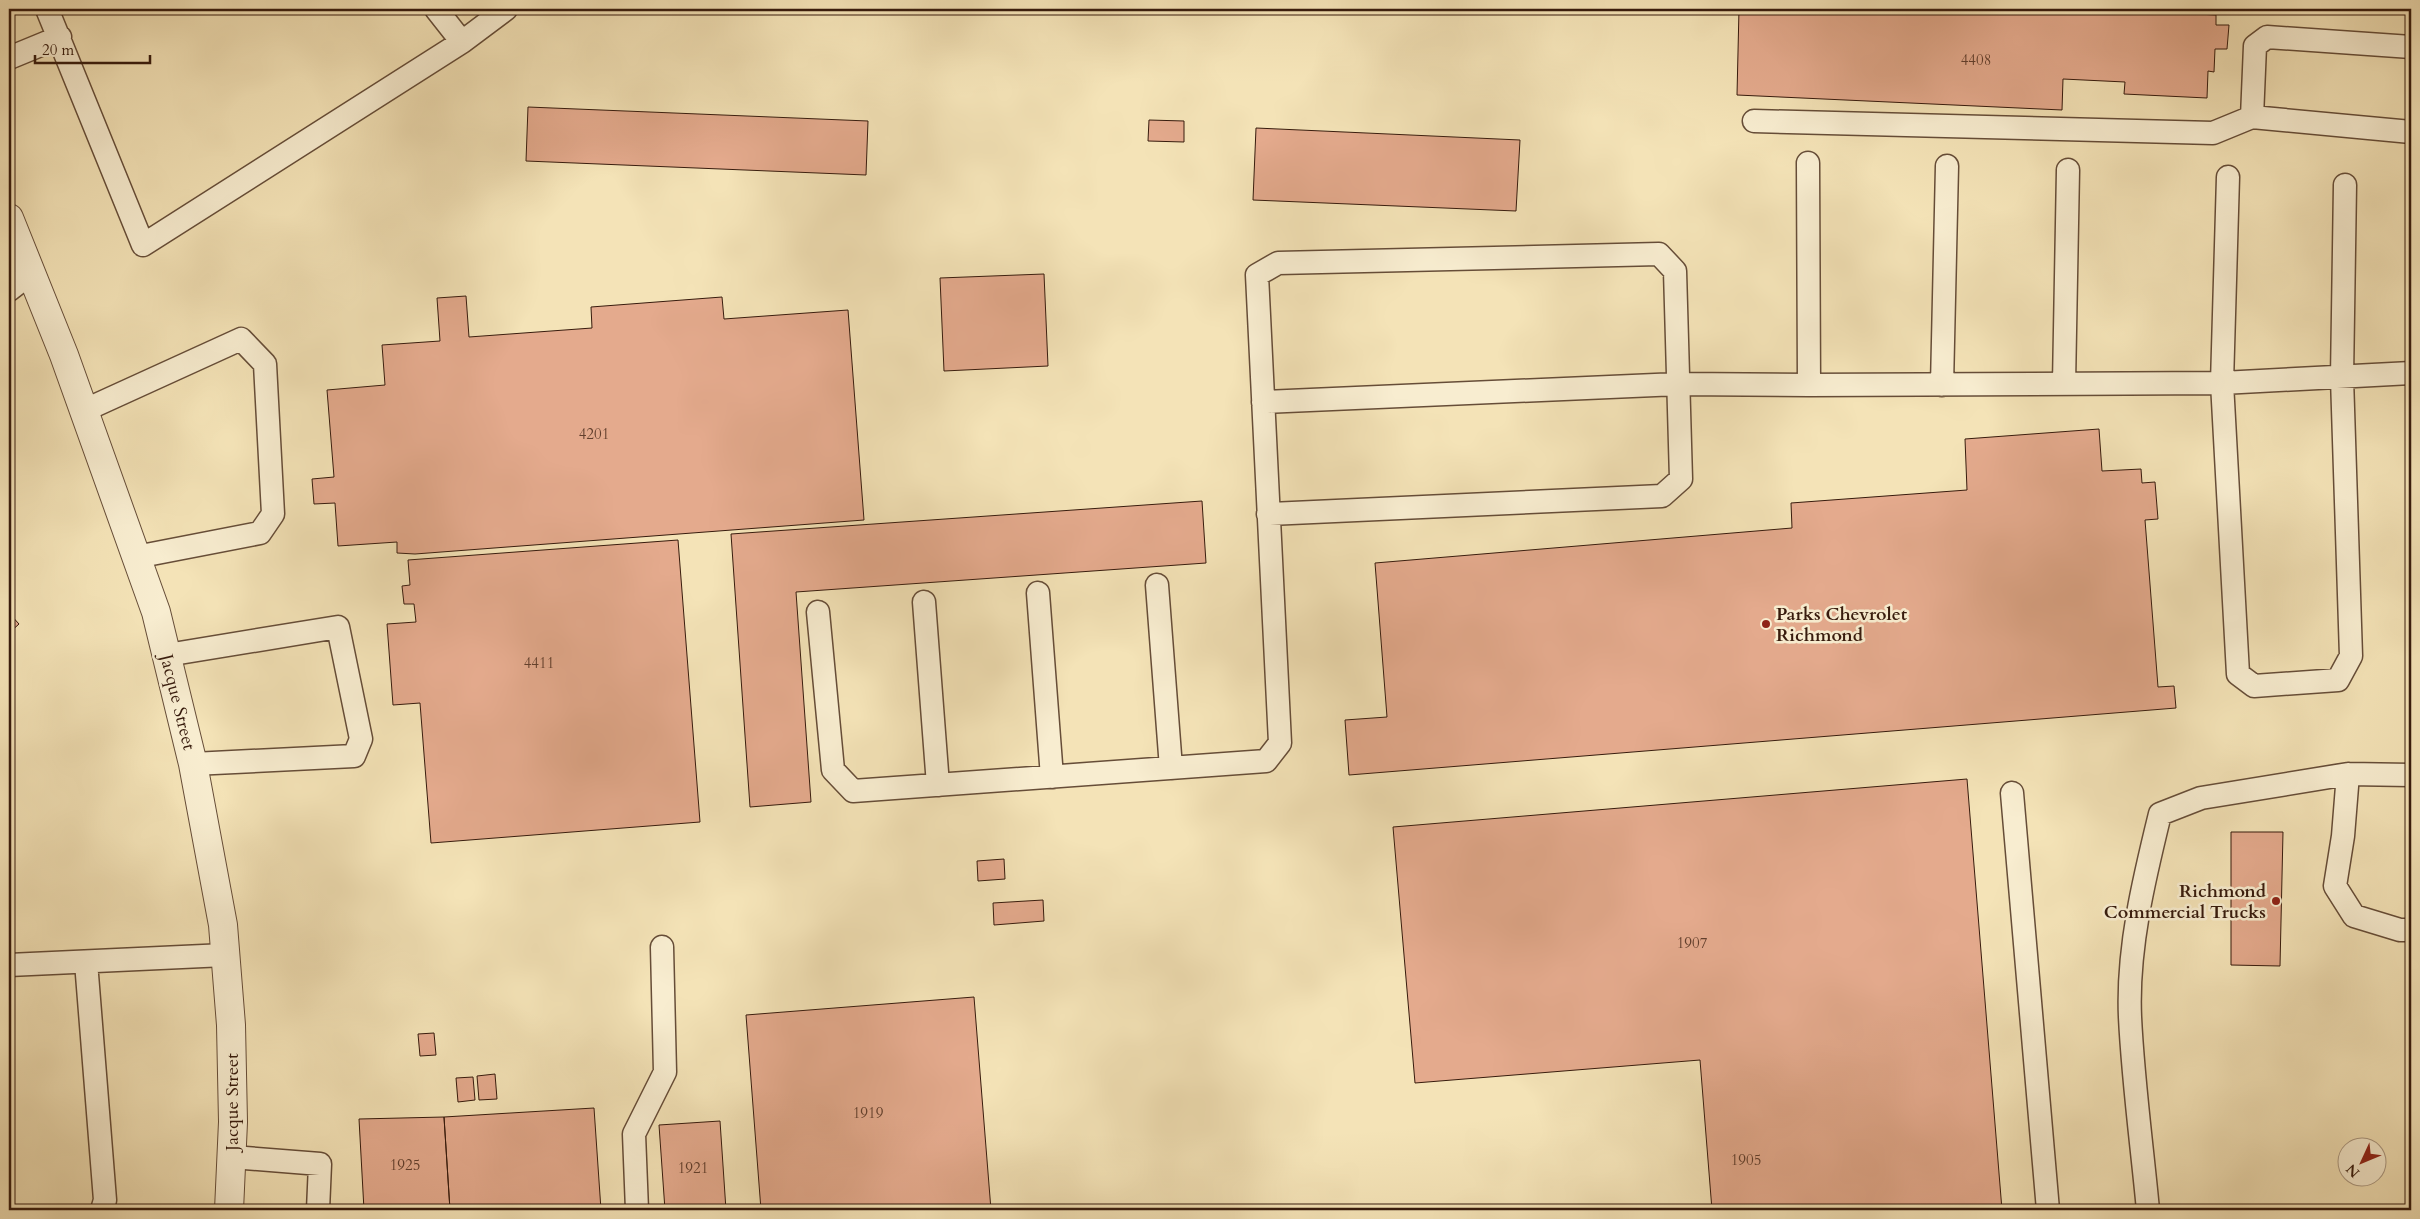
<svg xmlns="http://www.w3.org/2000/svg" width="2420" height="1219" viewBox="0 0 2420 1219" font-family="Cardo,serif">
<rect width="100%" height="100%" fill="#f4e3b7"/>
<filter id="stains"><feTurbulence type="fractalNoise" baseFrequency=".004" numOctaves="4"/><feColorMatrix values="0 0 0 0 .2 0 0 0 0 .09 0 0 0 0 .02 0 0 0 .5 -.17"/></filter>
<radialGradient id="worn" r=".72"><stop offset=".6" stop-color="#630" stop-opacity="0"/><stop offset="1" stop-color="#630" stop-opacity=".3"/></radialGradient>
<path fill="#e4aa8d" stroke="#371b0d" d="M1739 9H2197V14L2216 15V25H2229L2227 49H2215L2214 72 2208 71 2207 98 2124 94 2125 82 2063 79 2062 110 1737 95Z
M528 107 868 121 866 175 526 161Z
M1149 120 1184 121V142L1148 141Z
M1256 128 1520 140 1516 211 1253 200Z
M1044 274 1048 366 944 371 940 278Z
M466 296 469 337 592 328 591 307 722 297 724 319 848 310 864 520 415 554 397 553V542L338 546 335 503 314 504 312 479 334 477 327 390 385 385 382 345 440 341 437 298Z
M2099 429 2102 471 2141 469 2142 483 2155 482 2158 519 2145 520 2158 687 2174 686 2176 708 1349 775 1345 720 1387 717 1375 563 1792 528 1791 503 1967 490 1965 439Z
M1202 501 1206 563 796 592 811 802 750 807 731 534Z
M678 540 700 822 431 843 420 703 393 705 387 624 416 622 414 604H404L402 586 410 585 408 560Z
M9 613 19 624 9 633Z
M1967 779 2002 1210H1712L1700 1060 1415 1083 1393 827Z
M2231 832H2283L2280 966 2231 965Z
M1004 859 1005 879 978 881 977 861Z
M1043 900 1044 921 994 925 993 903Z
M974 997 991 1210H761L746 1015Z
M434 1033 436 1055 420 1056 418 1034Z
M495 1074 497 1099 479 1100 477 1076Z
M473 1077 475 1100 458 1102 456 1078Z
M594 1108 601 1210H450L444 1117Z
M444 1117 450 1210H364L359 1119Z
M720 1121 726 1210H665L659 1125Z"/>
<g fill="none" stroke-linecap="round" stroke-linejoin="round">
<defs>
<path id="service" d="M47 9 143 245 462 42 436 9
M462 42 506 9
M2411 47 2267 37 2255 46 2252 117 2411 132
M9 58 60 37
M1754 121 2213 133 2252 117
M1808 163 1809 385
M2228 177 2222 383 2238 674 2254 686 2338 680 2351 656 2342 378 2345 185
M9 290 31 273
M2064 384 2068 170
M1942 385 1947 166
M1263 402 1678 384 1809 385 2222 383 2411 373
M83 411 241 339 265 364 273 514 260 533 136 557
M1157 585 1171 768
M1038 593 1052 777
M924 602 938 785
M818 612 833 770 853 791 1266 761 1280 743 1257 275 1278 263 1659 254 1675 271 1681 479 1662 496 1268 514
M167 655 338 627 361 739 354 756 193 764
M2348 774 2343 836 2335 886 2354 916 2400 930H2411
M2012 793 2048 1210
M86 962 105 1200 102 1210
M9 965 225 955
M232 1157 320 1164 318 1210
M637 1210 634 1134 665 1072 662 947
M2148 1210C2142 1146 2133 1081 2130 1017 2127 949 2144 879 2160 814L2201 798 2348 774 2411 775"/>
<path id="tertiary" d="M9 218 64 355 156 612 193 764 223 925 231 1025 233 1122 229 1210"/>
</defs>
<use href="#service" stroke="#664d38" stroke-width="25"/>
<use href="#tertiary" stroke="#664d38" stroke-width="30"/>
<use href="#service" stroke="#f8edd0" stroke-width="22"/>
<use href="#tertiary" stroke="#f8edd0" stroke-width="28"/>
</g>
<g fill="#8f2418" stroke="#f8edd0" stroke-width="2">
<circle cx="1766" cy="624" r="5"/>
<circle cx="2276" cy="901" r="5"/>
</g>
<g text-anchor="middle" stroke-width="5" stroke-linejoin="round" paint-order="stroke">
<g font-size="15" fill="#623f2d">
<text x="1976" y="65">4408</text>
<text x="594" y="439">4201</text>
<text x="539" y="668">4411</text>
<text x="1692" y="948">1907</text>
<text x="868" y="1118">1919</text>
<text x="1746" y="1165">1905</text>
<text x="405" y="1170">1925</text>
<text x="693" y="1173">1921</text>
</g>
<g font-size="18" font-weight="bold" fill="#371b0d" stroke="#f8edd0" text-anchor="start">
<text x="1776" y="620">Parks Chevrolet<tspan x="1776" dy="21">Richmond</tspan></text>
<text x="2266" y="897" text-anchor="end">Richmond<tspan x="2266" dy="21">Commercial Trucks</tspan></text>
</g>
<g font-size="18" fill="#371b0d" stroke="#f8edd0">
<text transform="translate(178 702) rotate(76)" y="6">Jacque Street</text>
<text transform="translate(232 1102) rotate(-90)" y="6">Jacque Street</text>
</g>
</g>
<rect width="2420" height="1219" fill="none" stroke="#f4e3b7" stroke-width="30"/>
<rect x="10" y="10" width="2400" height="1199" fill="none" stroke="#371b0d" stroke-width="2.5"/>
<rect x="15" y="15" width="2390" height="1189" fill="none" stroke="#371b0d"/>
<g transform="translate(2362 1162) rotate(226)"><circle r="24" fill="#f8edd0" stroke="#ab9982"/>
<path d="M0-4L9 19L0 12L-9 19Z" fill="#8f2418"/>
<text y="-8" font-size="14" font-weight="bold" text-anchor="middle" fill="#371b0d">N</text>
</g>
<path d="M35 55v8h115v-8" fill="none" stroke="#371b0d" stroke-width="2.5"/>
<text x="42" y="55" font-size="15" fill="#371b0d" stroke="#f8edd0" stroke-width="4" paint-order="stroke">20 m</text>
<rect width="100%" height="100%" filter="url(#stains)"/>
<rect width="100%" height="100%" fill="url(#worn)"/>
</svg>
